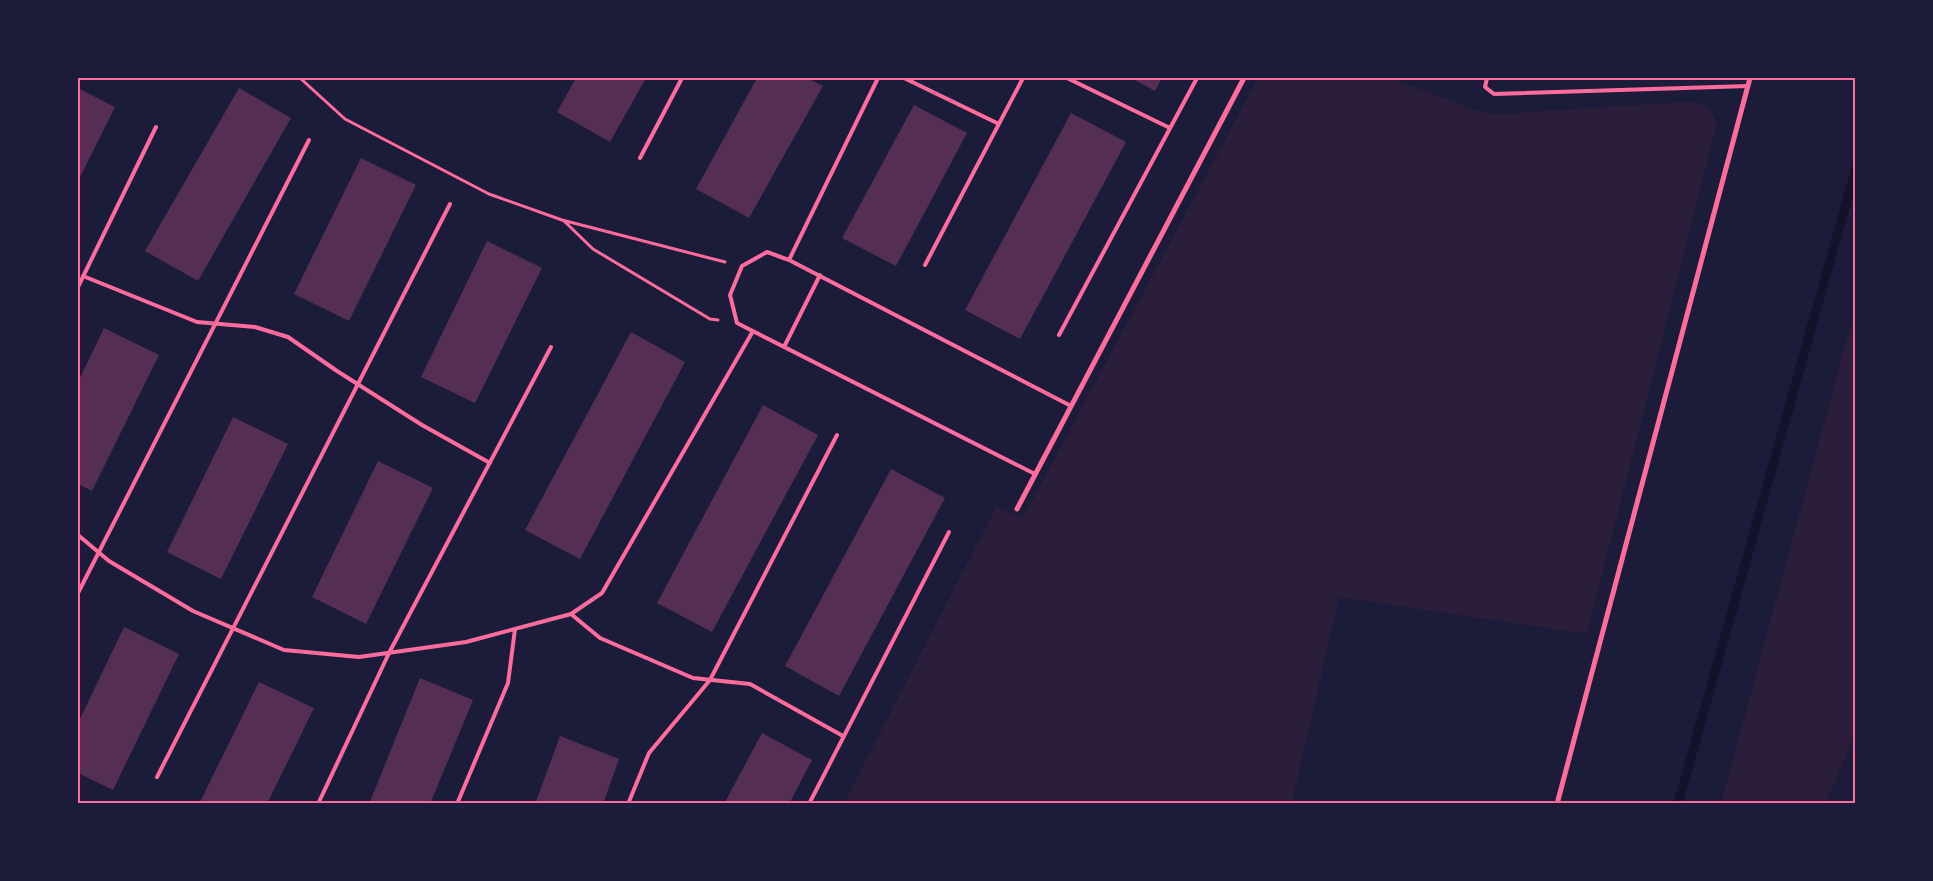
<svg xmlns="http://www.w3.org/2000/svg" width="1933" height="881" viewBox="0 0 1933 881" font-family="'PT Serif',serif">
<rect width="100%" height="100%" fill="#1b1b3a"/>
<path fill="#2a1e3b" d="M1258 78H1390L1481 112 1497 114 1684 102C1701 102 1712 106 1717 124L1587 634 1339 597 1292 803H844L996 507 1023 518Z
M1855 309V733L1826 803H1721Z"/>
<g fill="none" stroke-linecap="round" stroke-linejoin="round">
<path stroke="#12122b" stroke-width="9" d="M1678 804 1856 168"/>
</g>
<path fill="#542f53" d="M576 78H646L610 142 557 112Z
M757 78H807L823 86 749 218 696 189Z
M1131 78H1162L1155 91Z
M78 88 115 107 78 181Z
M239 88 291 118 198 281 145 251Z
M914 105 967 133 896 266 842 238Z
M1071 113 1126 142 1020 339 965 310Z
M361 158 416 185 349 321 294 294Z
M487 241 542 268 475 403 421 377Z
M104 328 159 355 92 491 78 484V382Z
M631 332 685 362 580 559 525 530Z
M763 405 818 435 712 632 657 603Z
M233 417 288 444 221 579 167 552Z
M378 461 433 488 366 624 312 597Z
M891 469 945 498 839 696 785 666Z
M124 627 179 654 113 790 78 773V723Z
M420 678 473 700 430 804H369Z
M259 682 314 708 267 804H199Z
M762 733 812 760 789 804H724Z
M560 736 619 759 603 804H535Z"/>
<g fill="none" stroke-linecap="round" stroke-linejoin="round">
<path stroke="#ff6b9d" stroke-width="3" d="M300 78 345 119 489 194 562 220 725 262
M563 220 593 249 710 319 718 320"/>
<path stroke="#ff6b9d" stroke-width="4" d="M904 78 999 124
M1067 78 1170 128
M1487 78 1485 87 1494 94 1748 86
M640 158 682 78
M789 260 878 78
M925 265 1023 78
M83 276 197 322 255 327 288 337 337 371 422 425 490 463
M78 287 156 127
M1059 335 1197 78
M784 347 820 275
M1035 474 737 323 730 295 742 266 767 252 789 260 1071 406
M78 535 109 561 193 611 284 650 359 657 466 642 571 614 602 593 753 331
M78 593 309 140
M571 614 600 638 693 678 750 684 843 736
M157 777 450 204
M318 804 389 653 551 347
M457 804 508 683 515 629
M628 804 649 753 710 680 837 435
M809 804 949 532"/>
<path stroke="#ff6b9d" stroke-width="5" d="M1017 509 1244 78
M1557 804 1750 78"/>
</g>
<rect width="1933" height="881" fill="none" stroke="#1b1b3a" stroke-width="158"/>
<rect x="79" y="79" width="1775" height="723" fill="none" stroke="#ff6b9d" stroke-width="2"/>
</svg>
